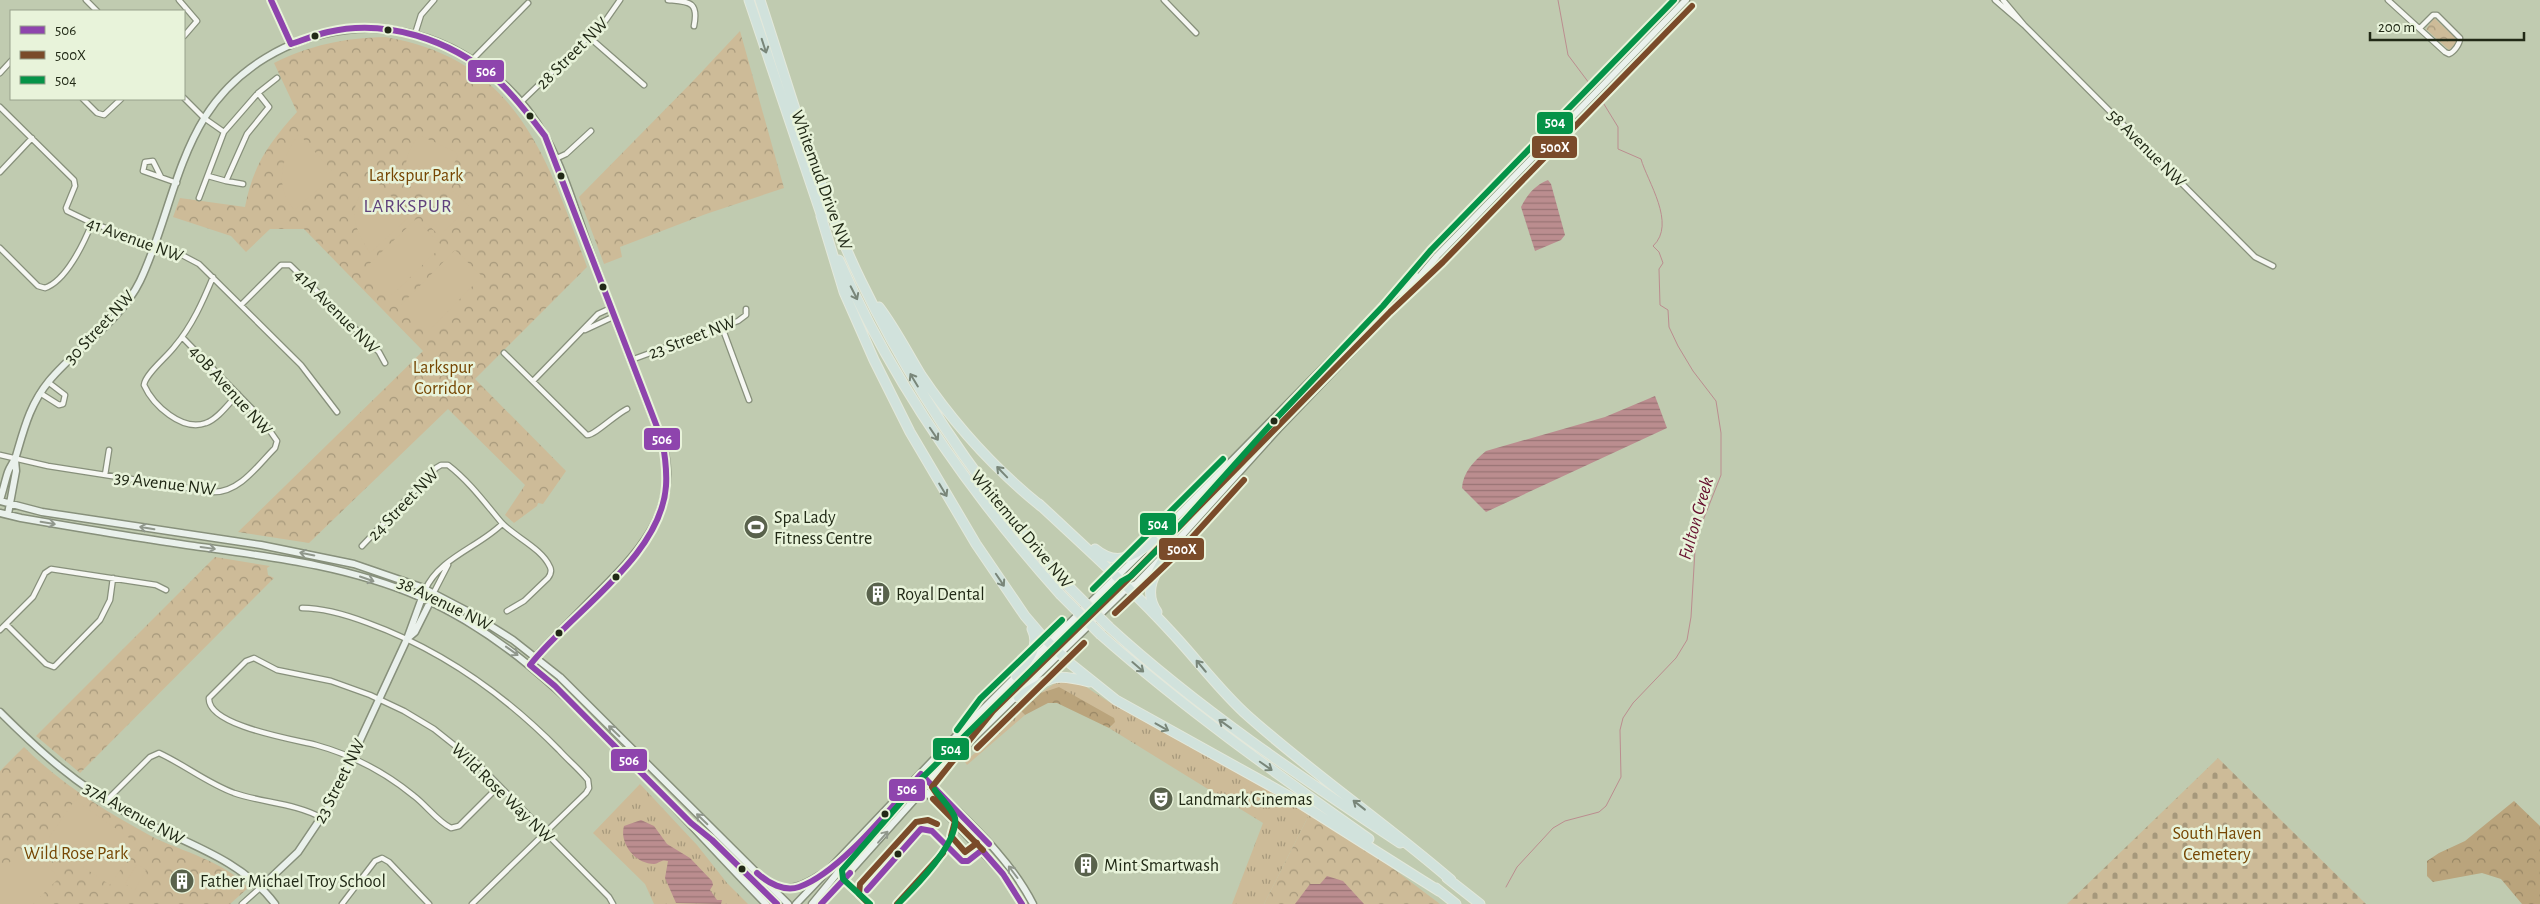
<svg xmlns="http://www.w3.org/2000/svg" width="2540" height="904" viewBox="0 0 2540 904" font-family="'Alegreya Sans',sans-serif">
<defs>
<pattern id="grass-tufts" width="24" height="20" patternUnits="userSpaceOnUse" patternTransform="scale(1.25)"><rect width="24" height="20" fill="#cdbb98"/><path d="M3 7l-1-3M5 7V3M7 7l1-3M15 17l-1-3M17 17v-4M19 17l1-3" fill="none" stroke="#a6987b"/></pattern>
<pattern id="forest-crowns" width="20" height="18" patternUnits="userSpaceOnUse" patternTransform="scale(1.25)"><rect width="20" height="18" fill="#baa47c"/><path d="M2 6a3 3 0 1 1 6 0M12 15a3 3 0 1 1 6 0" fill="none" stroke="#978665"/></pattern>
<pattern id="cemetery-stones" width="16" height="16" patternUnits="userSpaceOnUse" patternTransform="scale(1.25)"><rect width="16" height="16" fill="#cdbb98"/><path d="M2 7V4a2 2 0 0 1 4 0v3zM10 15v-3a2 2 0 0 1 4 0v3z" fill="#a6987b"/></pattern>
<pattern id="park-crowns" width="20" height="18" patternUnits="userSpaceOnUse" patternTransform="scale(1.25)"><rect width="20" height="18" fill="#cdbb98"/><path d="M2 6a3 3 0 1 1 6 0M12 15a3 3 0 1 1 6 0" fill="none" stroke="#a6987b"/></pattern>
<pattern id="water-rules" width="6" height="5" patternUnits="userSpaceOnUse" patternTransform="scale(1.25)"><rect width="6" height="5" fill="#bb8d8f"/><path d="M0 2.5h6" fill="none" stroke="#987374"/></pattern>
</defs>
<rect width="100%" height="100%" fill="#c0cbb0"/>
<path fill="url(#grass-tufts)" d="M1063 678 1080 683 1109 702 1310 813 1264 904H1232L1263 823 1109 728 1112 726 1041 693 1054 684 1063 682Z
M1021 711 1025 715 967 765 965 762Z
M640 784 697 845 727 883 748 904H654L645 884 593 833Z"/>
<path fill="url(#forest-crowns)" d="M1059 687 1114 718 1115 722 1109 728 1057 703H1048L1025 715 1021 711 1041 693Z
M2514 801 2540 826V904H2522L2501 879 2482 873 2433 882 2427 876V861L2439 853 2465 841Z"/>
<path fill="url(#cemetery-stones)" d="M2218 758 2366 904H2067Z"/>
<path fill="url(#park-crowns)" d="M2434 18 2456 38 2457 42 2449 50 2426 29Z
M740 31 784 188 706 214 620 247 622 257 604 264 579 197 693 81Z
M385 37C517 59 547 157 587 267L475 379 566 471 543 504 538 503 537 506 514 523 505 515 525 485 448 409 309 543 238 532 423 351 304 229H270L246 252 231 236 173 217 180 198 245 207C253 165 269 143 297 112L274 63C310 45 344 38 385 37Z
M215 557 270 566 267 568 268 575 274 578 80 773 36 736Z
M24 747C61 784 105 811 151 836 182 852 225 861 248 888L230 904H0V771Z
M1310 813 1379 858 1440 904H1264Z"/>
<path fill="#cdbb98" d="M299 134 333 172V177L294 210C274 186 281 157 299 134Z
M419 135 456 152 458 156 434 201C402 183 398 164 419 135Z
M374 179 408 213V218L370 253C351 223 346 205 374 179Z
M453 191 469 206 440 236 424 221Z
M416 219 442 246 392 295 365 268Z
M455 250 482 276 428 332 401 305Z
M75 800 138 844 110 885 46 842Z
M27 845 59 878 33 904H0V872Z
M137 864 146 870 135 890 125 884Z"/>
<path fill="url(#water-rules)" d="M1548 180 1551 184 1565 235 1561 240 1535 251 1521 207C1527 195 1535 185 1548 180Z
M1655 396 1667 428 1486 512 1462 488C1463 472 1474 461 1486 451L1605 417Z
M641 820 654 826 667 844 690 858 712 881 713 885 710 890 717 900H722L721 904 676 903 665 878 668 861C661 859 660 863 654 864 635 864 619 843 624 826Z
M1327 876 1343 881 1364 904H1295L1310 884H1320Z"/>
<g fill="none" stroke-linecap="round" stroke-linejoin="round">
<path stroke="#bb8d8f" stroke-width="1" d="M1558 0 1568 55 1592 87
M1506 887 1517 867 1553 828 1565 821 1599 812 1606 806 1621 777 1620 730 1623 718 1633 703 1676 658 1687 640 1691 617 1695 550 1700 528 1721 475V433L1716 401 1693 371 1678 346 1669 327 1668 310 1660 305 1659 269 1663 263 1659 252 1653 246C1677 224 1647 181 1641 159L1618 149V127L1599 96"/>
<defs>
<path id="street" d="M86 0 97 11
M179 0 197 21 184 36
M668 0C689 2 699 1 694 26
M1164 0 1196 33
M1995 0 2024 25 2003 0
M2388 0 2445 52 2449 54C2454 52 2460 44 2460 38L2437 15H2433L2420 28
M2024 25 2255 257 2273 266
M415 34 421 15 434 0
M589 37 644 85
M473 59 528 3
M0 73 11 61
M258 93 277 78
M184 98 204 118 224 132
M83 99 97 113 104 115 121 99
M520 103 606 20 620 0
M0 107 74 180 75 186 66 208 67 211 92 223 180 254 199 264 301 365 337 412
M555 159 566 154 591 131
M0 172 32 138
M161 177 153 161 145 162 143 171 177 183
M226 181 243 184
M199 198 224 132 258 93 269 107 247 134 226 181 208 176
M0 248 38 286 45 288C66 281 84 243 92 223
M213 277C203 301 192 326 175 346 168 356 145 374 144 385 153 405 182 432 206 423 218 419 229 403 238 394
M241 305 281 265H290L379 352 385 363
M722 327 749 400
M585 330 615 316
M504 353 587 435C594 436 616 414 627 409
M631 360 738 321 746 315V309
M533 381 598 314 611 308
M40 393 59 405 63 404 65 395 48 382
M0 455 48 466 214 492C240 492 258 465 275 448L277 441 261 418 182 337
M105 475 109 450
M362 546 436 468 441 465H448C469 481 485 503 501 522 513 536 542 548 550 567 552 571 551 574 548 578L524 601 507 611
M425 590C439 558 479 547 502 524
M433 594 448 565
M302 608C324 608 347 615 368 623 442 650 504 694 559 750 568 760 579 769 588 780L589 788 586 793 472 904
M6 624 46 664 54 667 100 620 110 600 113 578
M0 630 33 597 45 573 51 569 156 585 166 590
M499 786 459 826 451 828C438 822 426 805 414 796 386 773 352 755 316 745 297 740 207 726 209 698L246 661 254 658 277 670 331 681 370 695 404 711 434 729 478 764 609 897 613 904
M106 801 150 757 159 753C185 765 207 783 234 793 263 803 295 803 322 818
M242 904 260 888
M342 904 375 861 382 858 389 862 429 904"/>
<path id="secondary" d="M271 0 291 44
M0 500C3 491 5 481 8 472 10 466 14 462 16 456 24 429 30 404 49 381 77 347 120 322 140 281 165 229 174 167 205 117 236 68 289 37 346 30 428 20 506 67 546 138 566 174 580 226 595 265 616 322 638 378 660 435 684 503 644 547 600 591 580 611 561 631 541 651L530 665
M0 501 42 512 261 545 354 564 421 587 467 611 513 640 560 677 788 904
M0 513 21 518C79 528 137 538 194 546 272 557 348 566 420 597 498 631 559 689 618 748 668 799 716 853 766 904
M8 514 16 471 15 460
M1152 542 1384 306 1416 276
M1168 551 1278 429 1390 312 1437 256 1686 0
M408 638 415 632 431 600
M1027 665 1143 551
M0 712C40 752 77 785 127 813 177 841 239 856 275 904
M921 774C960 815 1007 853 1033 904
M915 780 1003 874 1022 904
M925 781 972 724
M714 842 777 904
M770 883C787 894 805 885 820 875
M260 888 298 852 331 803 407 639 423 595
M796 904 958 734 1018 674
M812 904 877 825
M821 904 940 771 1128 587 1136 584 1161 558"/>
<path id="highway" d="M749 0 823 220
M760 0C791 94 818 192 861 281 916 395 984 493 1069 587
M821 216 844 292 874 360 910 432 976 544 1025 616 1043 637 1071 664 1116 700 1287 795 1439 891
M839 260C893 384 970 493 1060 594
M879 307C895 328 907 352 921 375 954 424 996 470 1042 507
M1039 504C1085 547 1132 589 1174 635 1199 662 1221 692 1248 716 1313 774 1385 823 1451 880
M1095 549C1118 568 1133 555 1154 541
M1157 612C1141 589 1158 568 1171 548
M1109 627C1199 709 1299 776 1400 843
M1101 635C1186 710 1277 774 1369 839
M1016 676C1027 661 1041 647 1032 629
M1018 697C1051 678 1051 672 1089 682
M1447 878 1480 904
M1436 888 1456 904"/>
</defs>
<use href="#street" stroke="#87907b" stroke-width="7"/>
<use href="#secondary" stroke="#87907b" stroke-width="9"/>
<use href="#highway" stroke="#e3e8db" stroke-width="11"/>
<use href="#street" stroke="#f6f7f3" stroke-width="4.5"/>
<use href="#secondary" stroke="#eaf1ec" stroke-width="6"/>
<use href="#highway" stroke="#d1e2dc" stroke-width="9"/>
<defs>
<path id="highway-bridge" d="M1069 587 1109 627
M1060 594 1101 635"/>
</defs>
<use href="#highway-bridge" stroke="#e3e8db" stroke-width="11" stroke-linecap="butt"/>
<use href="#highway-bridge" stroke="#d1e2dc" stroke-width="9"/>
<defs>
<path id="bus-1" d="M271 0 291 44
M291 44C303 40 315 35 328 32 386 18 450 40 495 78 514 95 530 116 545 136L662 440C665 455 667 470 666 486 661 557 571 612 530 665L555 686 691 823 712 840 777 904
M982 850 1003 874 1022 904
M757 873C768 883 784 892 799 887 840 873 892 806 921 774L989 844
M867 890 921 829 932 831 962 861H968L982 850
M821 904 850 873"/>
<path id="bus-2" d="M1115 613 1177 554 1244 480
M977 748 1084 643
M933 799 983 850
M977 843 965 852 951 836 955 821 932 787 993 711 1124 583 1390 312 1443 262 1692 6
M869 904 859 894 860 884 916 822 928 820 937 824
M897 904 943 853"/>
<path id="bus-3" d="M1093 589 1223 459
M957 730 980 699 1062 620
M870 904 843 879 842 870 923 777 1122 581 1131 576 1165 542 1272 423 1383 306 1431 250 1674 0
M898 904C914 888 959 843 955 818 953 810 940 797 935 790"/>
</defs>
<use href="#bus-1" stroke="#e8f3da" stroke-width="10"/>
<use href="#bus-2" stroke="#e8f3da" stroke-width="10"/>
<use href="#bus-3" stroke="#e8f3da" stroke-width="10"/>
<use href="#bus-1" stroke="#8e44ad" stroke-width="6"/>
<use href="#bus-2" stroke="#7a4b2a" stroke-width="6"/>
<use href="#bus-3" stroke="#059348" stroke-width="6"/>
</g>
<defs><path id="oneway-shaft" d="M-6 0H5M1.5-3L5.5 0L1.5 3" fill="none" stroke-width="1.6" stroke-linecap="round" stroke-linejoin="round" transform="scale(1.25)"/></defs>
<g stroke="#798679">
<use href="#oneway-shaft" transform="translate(764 46) rotate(72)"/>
<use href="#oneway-shaft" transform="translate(854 293) rotate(63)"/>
<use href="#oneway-shaft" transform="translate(914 380) rotate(-121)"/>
<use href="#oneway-shaft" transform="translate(934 434) rotate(56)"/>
<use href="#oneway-shaft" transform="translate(1002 472) rotate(-134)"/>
<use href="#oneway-shaft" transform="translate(943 490) rotate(59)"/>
<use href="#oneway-shaft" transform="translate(1000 580) rotate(56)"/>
<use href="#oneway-shaft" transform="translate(1201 666) rotate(-130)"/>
<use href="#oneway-shaft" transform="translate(1138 667) rotate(41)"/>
<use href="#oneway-shaft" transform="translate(1225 724) rotate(-144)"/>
<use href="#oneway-shaft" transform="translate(1162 727) rotate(29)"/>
<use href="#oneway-shaft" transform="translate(1266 766) rotate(35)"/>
<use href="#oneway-shaft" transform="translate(1359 805) rotate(-142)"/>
</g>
<g stroke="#90978c">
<use href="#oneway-shaft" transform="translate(48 523) rotate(9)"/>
<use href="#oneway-shaft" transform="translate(147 528) rotate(-171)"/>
<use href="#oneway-shaft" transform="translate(208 548) rotate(8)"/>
<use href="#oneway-shaft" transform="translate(307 554) rotate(-169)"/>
<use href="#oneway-shaft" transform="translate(367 579) rotate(19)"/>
<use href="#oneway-shaft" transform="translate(512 651) rotate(36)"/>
<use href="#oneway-shaft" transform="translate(614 731) rotate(-136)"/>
<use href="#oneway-shaft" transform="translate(702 819) rotate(-136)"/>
<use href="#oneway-shaft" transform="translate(883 837) rotate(-49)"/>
<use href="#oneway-shaft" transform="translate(1013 872) rotate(-127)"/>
</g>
<defs>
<symbol id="stadium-disc" viewBox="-11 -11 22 22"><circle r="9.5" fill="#59624c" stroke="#e8f3da"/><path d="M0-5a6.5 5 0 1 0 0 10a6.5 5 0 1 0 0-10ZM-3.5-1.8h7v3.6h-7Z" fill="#fff"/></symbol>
<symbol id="building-disc" viewBox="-11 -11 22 22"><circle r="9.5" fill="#59624c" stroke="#e8f3da"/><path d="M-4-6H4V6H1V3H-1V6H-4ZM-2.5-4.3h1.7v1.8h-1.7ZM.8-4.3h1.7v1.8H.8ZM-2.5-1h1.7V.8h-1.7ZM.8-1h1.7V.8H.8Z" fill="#fff"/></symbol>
<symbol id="theatre-disc" viewBox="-11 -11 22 22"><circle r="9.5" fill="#59624c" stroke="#e8f3da"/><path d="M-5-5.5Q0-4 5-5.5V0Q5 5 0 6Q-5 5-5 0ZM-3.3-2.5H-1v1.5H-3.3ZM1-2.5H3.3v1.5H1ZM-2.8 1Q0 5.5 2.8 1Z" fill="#fff"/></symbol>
</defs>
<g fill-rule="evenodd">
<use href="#stadium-disc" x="742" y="513" width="28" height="28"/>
<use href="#building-disc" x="864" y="580" width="28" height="28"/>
<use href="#theatre-disc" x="1147" y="785" width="28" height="28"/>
<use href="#building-disc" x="1072" y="851" width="28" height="28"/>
<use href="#building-disc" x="168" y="867" width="28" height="28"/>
</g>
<g fill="#212916" stroke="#e8f3da" stroke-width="2">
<circle cx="388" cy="30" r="4.5"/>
<circle cx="315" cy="36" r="4.5"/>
<circle cx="530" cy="116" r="4.5"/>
<circle cx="561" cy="176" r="4.5"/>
<circle cx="603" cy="287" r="4.5"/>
<circle cx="1274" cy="421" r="4.5"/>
<circle cx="616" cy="577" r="4.5"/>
<circle cx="559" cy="633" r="4.5"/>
<circle cx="885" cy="814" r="4.5"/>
<circle cx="898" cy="854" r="4.5"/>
<circle cx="742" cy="869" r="4.5"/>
</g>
<g text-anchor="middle" stroke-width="5" stroke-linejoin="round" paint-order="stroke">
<g font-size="18" fill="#212916" stroke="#e8f3da">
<text transform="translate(572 53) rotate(-45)" y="6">28 Street NW</text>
<text transform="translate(2147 148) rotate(45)" y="6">58 Avenue NW</text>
<text transform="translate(822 180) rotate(70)" y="6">Whitemud Drive NW</text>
<text transform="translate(135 239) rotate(20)" y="6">41 Avenue NW</text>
<text transform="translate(337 311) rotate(45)" y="6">41A Avenue NW</text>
<text transform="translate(99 327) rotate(-47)" y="6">30 Street NW</text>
<text transform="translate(692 337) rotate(-21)" y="6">23 Street NW</text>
<text transform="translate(231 390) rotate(48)" y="6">40B Avenue NW</text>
<text transform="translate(165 483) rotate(7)" y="6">39 Avenue NW</text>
<text transform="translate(403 504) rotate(-46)" y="6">24 Street NW</text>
<text transform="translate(1022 529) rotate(50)" y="6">Whitemud Drive NW</text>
<text transform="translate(445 603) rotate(26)" y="6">38 Avenue NW</text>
<text transform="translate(339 781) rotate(-63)" y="6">23 Street NW</text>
<text transform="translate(503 793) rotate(44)" y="6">Wild Rose Way NW</text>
<text transform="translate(134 813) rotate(29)" y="6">37A Avenue NW</text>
</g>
<g font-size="18" fill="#764603" stroke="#e8f3da">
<text x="416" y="181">Larkspur Park</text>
<text x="443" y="373">Larkspur<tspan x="443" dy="21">Corridor</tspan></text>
<text x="2217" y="839">South Haven<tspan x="2217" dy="21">Cemetery</tspan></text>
<text x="76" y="859">Wild Rose Park</text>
</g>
<g font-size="18" fill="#212916" stroke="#e8f3da" text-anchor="start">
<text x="774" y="523">Spa Lady<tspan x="774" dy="21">Fitness Centre</tspan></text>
<text x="896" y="600">Royal Dental</text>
<text x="1178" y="805">Landmark Cinemas</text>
<text x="1104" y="871">Mint Smartwash</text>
<text x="200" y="887">Father Michael Troy School</text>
</g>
<g font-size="19" letter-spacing="1" fill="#60417c" stroke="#e8f3da">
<text x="408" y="212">LARKSPUR</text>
</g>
<g font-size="19" font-style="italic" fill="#640d2c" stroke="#e8f3da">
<text transform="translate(1695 518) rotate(-74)" y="7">Fulton Creek</text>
</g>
</g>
<g stroke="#e8f3da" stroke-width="2">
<rect x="467" y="59" width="38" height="24" rx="5" fill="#8e44ad"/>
<rect x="1536" y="111" width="38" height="24" rx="5" fill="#059348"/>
<rect x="1531" y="135" width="47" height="24" rx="5" fill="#7a4b2a"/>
<rect x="643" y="427" width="38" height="24" rx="5" fill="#8e44ad"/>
<rect x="1139" y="512" width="38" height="24" rx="5" fill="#059348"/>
<rect x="1158" y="537" width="47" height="24" rx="5" fill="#7a4b2a"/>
<rect x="932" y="737" width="38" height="24" rx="5" fill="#059348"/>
<rect x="610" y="748" width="38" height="24" rx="5" fill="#8e44ad"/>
<rect x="888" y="778" width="38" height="24" rx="5" fill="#8e44ad"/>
</g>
<g font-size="14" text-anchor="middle" font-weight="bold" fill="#fff">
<text x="486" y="76">506</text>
<text x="1555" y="127">504</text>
<text x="1555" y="152">500X</text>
<text x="662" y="444">506</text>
<text x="1158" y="529">504</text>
<text x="1182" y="554">500X</text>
<text x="951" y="754">504</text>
<text x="629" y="765">506</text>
<text x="907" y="794">506</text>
</g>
<rect x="10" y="10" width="175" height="90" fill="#e8f3da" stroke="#98a28c"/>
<rect x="20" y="26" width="25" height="8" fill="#8e44ad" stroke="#98a28c"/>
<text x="55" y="35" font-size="15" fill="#212916">506</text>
<rect x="20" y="51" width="25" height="8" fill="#7a4b2a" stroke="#98a28c"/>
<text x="55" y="60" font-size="15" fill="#212916">500X</text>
<rect x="20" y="76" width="25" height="8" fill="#059348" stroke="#98a28c"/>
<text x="55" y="85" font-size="15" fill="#212916">504</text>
<path d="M2370 32v8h154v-8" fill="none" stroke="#212916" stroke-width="2.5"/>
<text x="2378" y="32" font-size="15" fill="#212916" stroke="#e8f3da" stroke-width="4" paint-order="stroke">200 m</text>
</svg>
